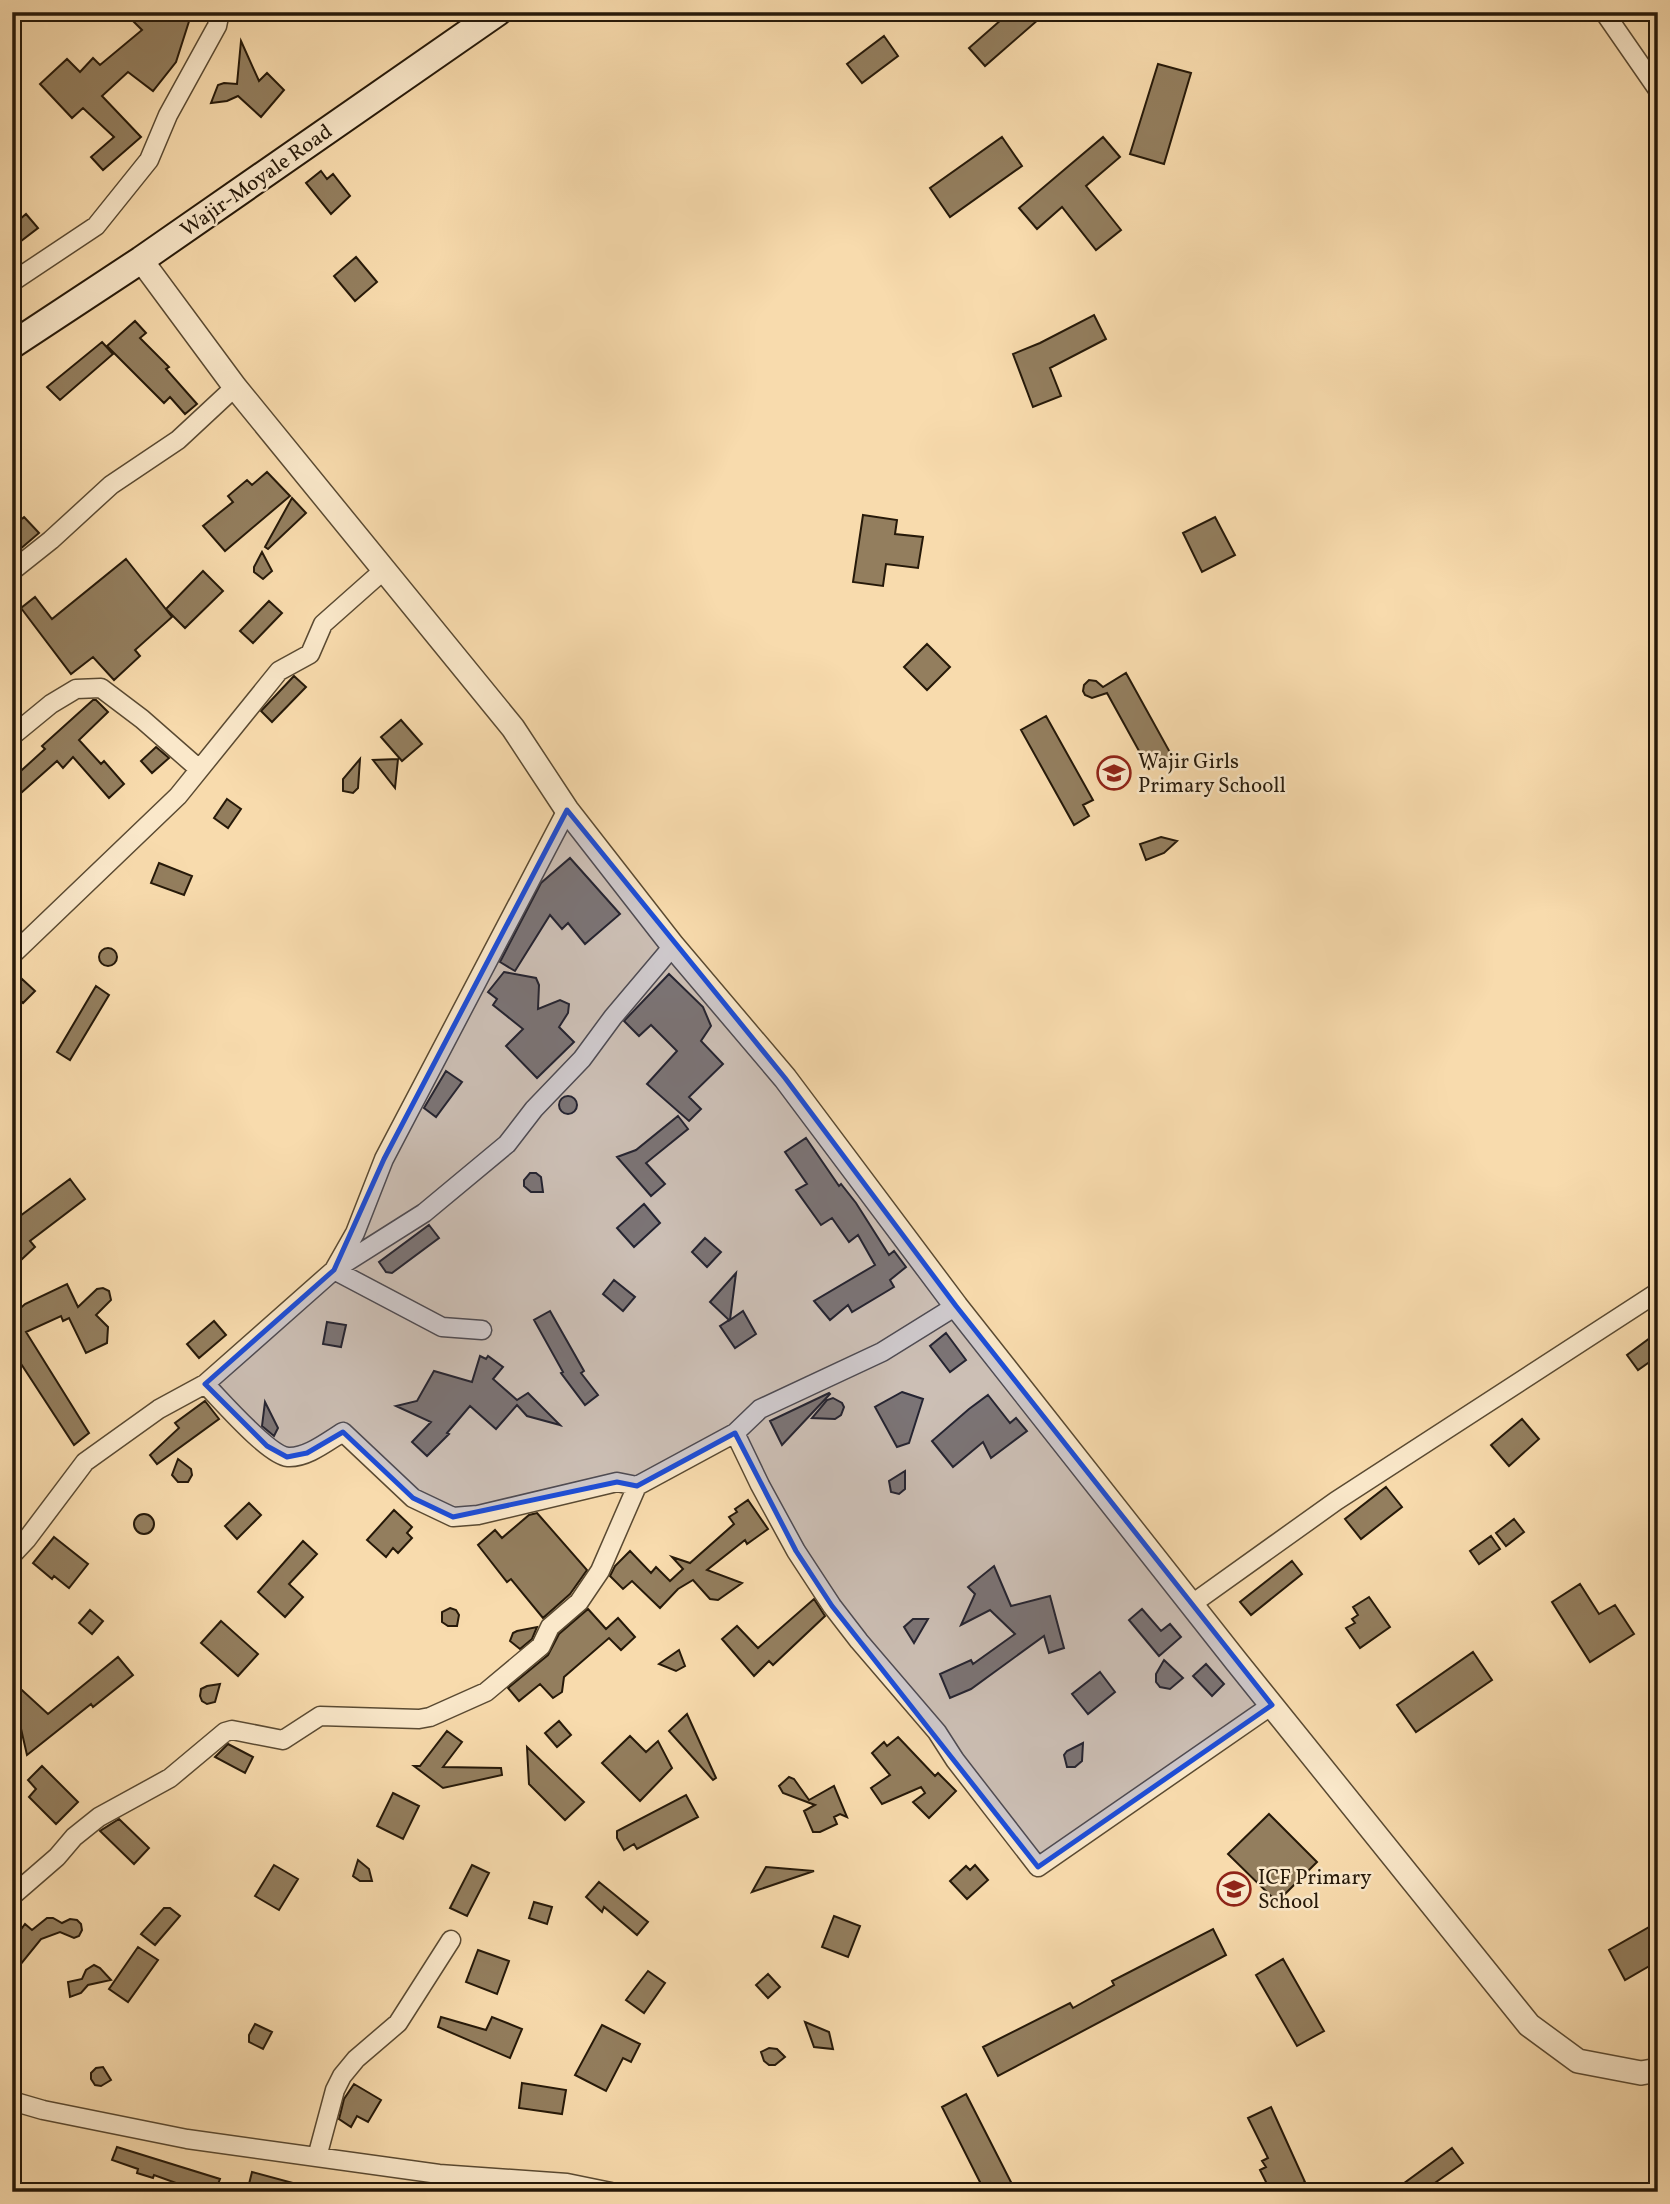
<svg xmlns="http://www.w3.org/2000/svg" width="1670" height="2204" viewBox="0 0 1670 2204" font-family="Vollkorn,serif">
<rect width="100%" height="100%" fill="#f8dbad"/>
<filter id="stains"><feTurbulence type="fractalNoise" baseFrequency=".00286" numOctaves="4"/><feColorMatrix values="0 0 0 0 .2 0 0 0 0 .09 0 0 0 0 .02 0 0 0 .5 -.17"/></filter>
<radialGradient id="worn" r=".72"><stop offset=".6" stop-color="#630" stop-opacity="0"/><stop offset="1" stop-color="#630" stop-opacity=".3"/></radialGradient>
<path fill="#937e5e" stroke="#261909" stroke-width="2" d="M124 12H192L176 62 153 91 128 72 102 96 141 137 103 170 91 157 114 137 83 108 72 118 40 84 67 59 80 72 93 58 100 65 142 30Z
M1010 12H1047L985 66 969 48Z
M884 36 898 56 862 83 847 64Z
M241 41 259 81 267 73 284 90 261 117 238 96 227 101 211 103 218 85 224 83 237 84Z
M1158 64 1191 73 1164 164 1130 154Z
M1002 137 1022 166 950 217 930 188Z
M1103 137 1120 157 1086 186 1121 230 1096 250 1062 207 1037 229 1019 208Z
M321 171 327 179 333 174 350 196 331 214 306 183Z
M26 214 38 228 12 248V226Z
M356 257 377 282 355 301 334 276Z
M1094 315 1106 339 1050 368 1061 396 1033 407 1013 354 1040 343Z
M135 321 146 333 140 338 169 367 166 369 197 404 185 414 170 397 164 403 107 346Z
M102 342 113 354 60 400 47 387Z
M267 472 290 496 225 551 203 526 233 502 228 496 247 480 252 485Z
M292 498 306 513 268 549 265 547Z
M863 515 897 520 895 534 923 537 918 568 886 564 883 586 853 582Z
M24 517 39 533 12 556V527Z
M1215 517 1235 555 1202 572 1183 533Z
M262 552 272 571 263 579 254 572V567Z
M126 559 172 617 135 650 140 656 114 680 93 657 71 674 21 608 35 597 52 619Z
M203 571 223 591 185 628 166 609Z
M269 601 282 613 253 643 240 631Z
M927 644 950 667 927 690 904 667Z
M1126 673 1172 756 1149 769 1107 693 1092 698 1085 695 1083 691 1084 685 1089 680 1096 681 1103 687Z
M294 676 306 687 272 722 261 711Z
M93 700H96L108 712 79 740 101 764 104 761 124 784 109 798 73 757 63 768 57 761 12 801V779L45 749 42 746Z
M1046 716 1093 800 1083 805 1089 816 1074 825 1021 730Z
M401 720 422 744 402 761 381 737Z
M156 747 169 758 152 773 141 761Z
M360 759 358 788 353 793 343 791V779Z
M398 759 395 788 373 760Z
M227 799 241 809 228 828 214 818Z
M1161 837 1177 841 1164 853 1146 860 1140 844Z
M570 858 620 914 585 944 568 923 562 929 550 915 515 971 500 962 541 883Z
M159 863 192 876 184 895 151 883Z
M99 957a9 9 0 1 1 18 0a9 9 0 1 1-18 0Z
M504 972 536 978 539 985 538 1009 560 1000 569 1004 568 1013 559 1027 574 1042 537 1078 506 1046 523 1029 493 1005 497 999 488 992Z
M669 974 703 1007 711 1026 701 1041 723 1064 689 1097 701 1109 689 1121 647 1084 677 1051 651 1025 639 1036 624 1021Z
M22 979 35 991 23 1003 12 993V989Z
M96 986 109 995 70 1060 57 1052Z
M446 1071 462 1082 436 1117 424 1108Z
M559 1105a9 9 0 1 1 18 0a9 9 0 1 1-18 0Z
M678 1116 688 1129 646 1163 665 1184 651 1196 617 1157 636 1150Z
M806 1138 839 1186 841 1184 856 1203 889 1255 894 1251 906 1267 890 1280 894 1287 852 1312 848 1305 830 1320 814 1301 875 1265 858 1235 849 1242 832 1218 821 1225 796 1190 807 1184 785 1152Z
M530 1173H536L541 1177 543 1192H531L524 1186V1180Z
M70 1179 85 1199 30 1241 35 1247 21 1260 15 1253 12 1255V1222Z
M644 1204 660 1223 634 1247 617 1228Z
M429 1225 439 1238 392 1273 386 1272 379 1262Z
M705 1238 721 1252 707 1267 692 1252Z
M736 1273 730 1320 743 1311 756 1334 735 1348 720 1326 729 1320 710 1302Z
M614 1280 635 1297 623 1311 603 1294Z
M67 1284 78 1307 97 1289 103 1288 109 1291 111 1300 96 1315 108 1327 107 1343 86 1353 69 1318 63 1321 61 1316 26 1332 89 1433 74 1445 12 1350V1311L14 1314 25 1304Z
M550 1311 584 1371 581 1373 598 1395 585 1405 561 1373 563 1372 534 1320Z
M214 1321 226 1335 199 1358 187 1344Z
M327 1322 346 1325 341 1347 323 1344Z
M1658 1332V1356L1638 1370 1627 1355Z
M946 1333 966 1360 950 1372 930 1346Z
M480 1356 486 1359 488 1356 503 1367 493 1379 517 1400 528 1393 560 1425 527 1416 517 1405 496 1429 470 1406 447 1433 449 1434 427 1456 412 1442 431 1422 396 1406 417 1401 434 1371 472 1382Z
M902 1392 923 1399 909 1443 897 1447 875 1407Z
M829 1393 830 1394 782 1445 770 1421Z
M988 1395 1010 1423 1016 1418 1027 1431 991 1458 983 1442 953 1467 932 1441 969 1409Z
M833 1398 842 1403 844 1407 841 1415 835 1419 812 1418 827 1400Z
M205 1401 219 1419 157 1464 150 1455 179 1428 175 1423Z
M265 1402 278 1428 274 1436 262 1426Z
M1522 1419 1539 1439 1509 1466 1491 1445Z
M178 1459 191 1469 192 1475 188 1482H178L172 1475Z
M905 1471V1489L899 1494 891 1492 889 1481Z
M1386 1487 1402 1507 1361 1539 1345 1519Z
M748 1500 768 1529 747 1544 745 1540 707 1570 742 1583 718 1600 710 1599 693 1580 678 1589 660 1608 632 1581 623 1589 610 1576 615 1566 630 1551 651 1573 656 1567 670 1581 683 1569 672 1557 690 1563 734 1524 729 1517 737 1512 735 1509Z
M249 1503 261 1515 237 1539 225 1526Z
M394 1510 412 1527 407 1533 412 1538 398 1553 393 1548 386 1557 367 1540Z
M537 1513 587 1570 570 1594 543 1618 511 1579 507 1582 478 1545 495 1530 502 1538 529 1515Z
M134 1524a10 10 0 1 1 20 0a10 10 0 1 1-20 0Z
M1514 1519 1524 1532 1506 1546 1496 1533Z
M1491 1536 1500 1549 1479 1564 1470 1551Z
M54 1537 88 1564 69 1588 54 1576 52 1579 33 1563Z
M303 1541 317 1554 289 1584 303 1597 285 1617 258 1592Z
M1292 1561 1302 1574 1251 1615 1240 1602Z
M994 1566 1011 1606 1050 1596 1064 1648 1049 1653 1044 1636 971 1689 950 1698 940 1674 971 1660 973 1664 1015 1634 990 1610 961 1625 975 1594 968 1587Z
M1580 1584 1599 1614 1615 1605 1634 1634 1590 1662 1552 1602Z
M1369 1597 1390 1627 1360 1648 1346 1628 1355 1623 1352 1619 1358 1615 1353 1607Z
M814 1599 825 1616 773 1665 769 1661 754 1676 722 1639 737 1626 758 1648Z
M450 1608 456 1610 459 1615 457 1626H448L442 1622V1612Z
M588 1609 606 1629 618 1618 635 1637 621 1650 609 1638 564 1677 562 1692 553 1698 540 1684 519 1701 508 1688 548 1655 559 1634Z
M1142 1609 1161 1631 1170 1624 1181 1637 1159 1656 1129 1620Z
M90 1610 103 1621 92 1634 79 1623Z
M913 1619H928L914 1643 904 1627Z
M221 1621 258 1654 238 1676 201 1643Z
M537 1627 532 1639 520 1649 510 1641 513 1633 517 1631Z
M679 1650 685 1666 676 1671 659 1664Z
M1473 1652 1492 1680 1416 1732 1397 1705Z
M118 1657 133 1675 93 1707 91 1704 27 1755 19 1720 12 1727V1681L48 1714Z
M1164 1660 1183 1678 1170 1689 1160 1687 1156 1682V1674Z
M1206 1664 1224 1684 1212 1696 1193 1676Z
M1100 1672 1115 1692 1088 1714 1072 1694Z
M220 1684 215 1702 207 1704 202 1701 200 1696 201 1689 207 1686Z
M687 1714 716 1778 713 1780 669 1731Z
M559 1721 571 1735 557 1747 545 1733Z
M447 1731 462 1742 443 1767 501 1768 502 1775 443 1788 414 1766H420Z
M630 1736 646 1752 658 1741 672 1768 640 1801 602 1763Z
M898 1737 935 1776 938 1773 956 1791 929 1818 913 1802 925 1793 921 1787 882 1804 871 1788 890 1775 872 1753 884 1742 887 1746Z
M1083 1743 1082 1761 1075 1767H1067L1064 1755 1067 1751Z
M228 1744 253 1757 245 1773 215 1757Z
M527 1747 584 1802 565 1820 529 1784Z
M42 1766 78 1802 56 1824 29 1797 36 1789 28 1780Z
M789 1777 794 1779 809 1800 834 1786 847 1817 840 1814 834 1817 837 1824 820 1832H813L804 1811 815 1805 783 1793 779 1786Z
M393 1793 419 1806 403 1839 377 1826Z
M686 1795 698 1817 637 1849 634 1844 624 1850 617 1838V1831Z
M1269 1814 1317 1862 1277 1902 1228 1854Z
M119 1819 149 1848 134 1864 100 1831Z
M358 1860 369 1869 372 1881H360L353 1876Z
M274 1865 298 1879 279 1910 255 1896Z
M472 1865 489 1873 467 1916 450 1908Z
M975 1865 988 1880 967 1899 950 1881 966 1866 970 1870Z
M766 1867 814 1871 752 1892Z
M599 1882 648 1922 637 1935 604 1907 602 1912 586 1897Z
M534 1902 552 1907 547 1924 529 1918Z
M164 1908H170L180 1916 155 1945 141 1934Z
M834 1916 860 1926 848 1957 822 1947Z
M47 1918H53L62 1923 70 1919 77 1920 81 1924 82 1930 79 1936 74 1938 60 1932 41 1939 12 1975V1919L22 1928 25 1924 32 1930Z
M1658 1922V1961L1625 1980 1609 1950Z
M1213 1929 1226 1955 998 2076 983 2047 1070 2003 1073 2008 1114 1985 1112 1981Z
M138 1947 158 1960 128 2002 109 1989Z
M478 1950 509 1961 497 1994 466 1982Z
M1283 1959 1324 2031 1297 2046 1256 1975Z
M94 1965 100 1968 111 1980 88 1985 81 1993 70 1997 68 1982 82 1979 86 1970Z
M648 1971 665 1983 644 2013 626 2000Z
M768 1974 780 1987 768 1998 756 1985Z
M441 2017 486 2030 492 2017 522 2029 510 2058 438 2027Z
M805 2022 829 2032 833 2049 814 2047Z
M255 2024 272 2032 263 2049 249 2042V2035Z
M602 2025 640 2044 631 2062 623 2058 606 2091 575 2075Z
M769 2048 777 2049 785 2057 775 2065H769L764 2061 761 2052Z
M103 2067 111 2080 101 2086 95 2085 91 2079V2073L96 2068Z
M522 2083 566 2090 562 2114 519 2108Z
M354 2084 381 2100 368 2122 357 2116 351 2127 339 2119 344 2099Z
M966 2094 1016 2192H985L942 2107Z
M1271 2107 1305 2182 1285 2192H1271L1260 2170 1266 2167 1262 2161 1268 2158 1248 2118Z
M117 2147 220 2179 215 2192H201L154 2175 153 2178 137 2173 138 2169 112 2160Z
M1452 2148 1463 2163 1422 2192H1392Z
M252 2172 304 2186 303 2192H247Z"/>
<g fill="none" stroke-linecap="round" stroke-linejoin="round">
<defs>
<path id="minor" d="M1604 12 1658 90
M12 282 96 226 149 160 168 115 217 26 220 12
M12 571 51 540 111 485 178 440 235 387
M12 736 51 704 76 689 101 688 142 719 199 769
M12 955 178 796 279 671 310 654 323 624 385 569
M337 1268 424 1213 507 1144 534 1109 582 1059 613 1017 673 946
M334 1270 442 1327 482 1330
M205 1384C221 1400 268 1455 288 1457 307 1458 328 1441 343 1432L413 1498 453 1517 478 1515 617 1482 637 1486 735 1433 760 1409 882 1352 956 1306
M735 1433 760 1485 796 1551 832 1606 859 1641 937 1732 955 1760 1038 1867 1272 1705
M12 1555 27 1539 85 1462 159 1409 205 1384 334 1270 355 1233 384 1159 567 810
M1192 1604 1336 1501 1658 1292
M12 1896 57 1857 74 1837 99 1817 170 1778 225 1732 232 1730 283 1740 320 1716 419 1719 430 1717 486 1692 541 1646 550 1627 579 1602 600 1571 637 1486
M12 2101 43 2110 187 2139 439 2174 567 2183 611 2192
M317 2157 335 2090 342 2076 356 2059 398 2023 451 1940"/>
<path id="tertiary" d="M141 260 235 387 513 728 567 810 673 946 785 1078 956 1306 1236 1661 1529 2025 1578 2061 1641 2073 1658 2070"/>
<path id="secondary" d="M12 345 141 260 498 12"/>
</defs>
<use href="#minor" stroke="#5a4a32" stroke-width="21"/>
<use href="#tertiary" stroke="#5a4a32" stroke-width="26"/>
<use href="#secondary" stroke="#261909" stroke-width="30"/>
<use href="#minor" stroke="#fae8ca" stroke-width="18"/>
<use href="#tertiary" stroke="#fae8ca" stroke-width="23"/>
<use href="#secondary" stroke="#fae8ca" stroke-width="26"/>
</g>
<path fill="#1d4ed8" fill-opacity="0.2" stroke="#1d4ed8" stroke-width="5" stroke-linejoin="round" d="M567 810 785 1078 956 1306 1272 1705 1038 1867 832 1606 796 1551 735 1433 637 1486 617 1482 453 1517 413 1498 343 1432 307 1453 287 1457 267 1446 205 1384 334 1270 384 1159Z"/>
<defs>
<symbol id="school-ring" viewBox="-11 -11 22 22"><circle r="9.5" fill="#fae8ca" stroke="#8f2418" stroke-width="1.5"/><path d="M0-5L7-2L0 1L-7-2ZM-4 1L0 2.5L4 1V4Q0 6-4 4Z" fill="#8f2418"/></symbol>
</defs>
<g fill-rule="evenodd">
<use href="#school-ring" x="1095" y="754" width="38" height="38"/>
<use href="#school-ring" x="1215" y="1870" width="38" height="38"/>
</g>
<g text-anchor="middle" stroke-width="5" stroke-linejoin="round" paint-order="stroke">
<g font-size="21" fill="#261909" stroke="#fae8ca">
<text transform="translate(256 180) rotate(-35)" y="7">Wajir-Moyale Road</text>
</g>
<g font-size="21" fill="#261909" stroke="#fae8ca" text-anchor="start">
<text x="1138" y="768">Wajir Girls<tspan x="1138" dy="24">Primary Schooll</tspan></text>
<text x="1258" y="1884">ICF Primary<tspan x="1258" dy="24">School</tspan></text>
</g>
</g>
<rect width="1670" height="2204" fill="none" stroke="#f8dbad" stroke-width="42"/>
<rect x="14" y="14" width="1642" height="2176" fill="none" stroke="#261909" stroke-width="3.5"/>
<rect x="21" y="21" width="1628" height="2162" fill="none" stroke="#261909" stroke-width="2"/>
<rect width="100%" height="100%" filter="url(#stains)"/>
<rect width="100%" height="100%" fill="url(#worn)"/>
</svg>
